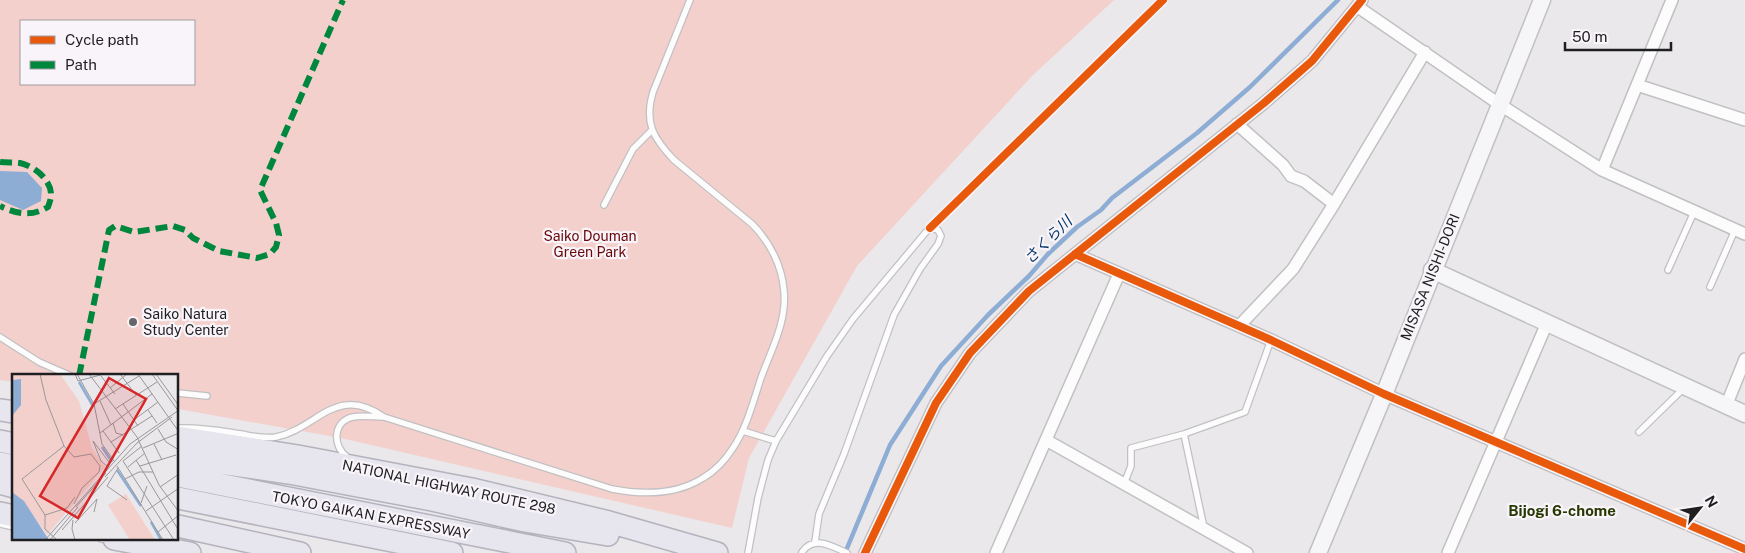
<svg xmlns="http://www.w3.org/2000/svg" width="1745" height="553" viewBox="0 0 1745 553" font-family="'Public Sans','Noto Sans JP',sans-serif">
<rect width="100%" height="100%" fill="#eae8eb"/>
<path fill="#f4d0cc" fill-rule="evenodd" d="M0 0H1114L1032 76 857 266 749 458 732 528 341 438 178 409V376H14V382L0 380ZM21 21H194V84H21Z"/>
<path fill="#8eadd5" d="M0 171 27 172 42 188 41 201 23 210 0 200Z"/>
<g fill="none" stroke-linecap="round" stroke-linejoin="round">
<path stroke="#8eadd5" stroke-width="4.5" d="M845 553 890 445 941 366 988 315 1029 276 1048 254 1077 227 1101 210 1112 198 1197 133 1250 87 1338 0"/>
<defs>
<path id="lane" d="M604 205 633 149 652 130
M1668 270 1694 212
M1710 287 1735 230
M0 337 39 362 71 376
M178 393 207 396
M180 428C201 427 221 431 241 434 252 436 264 439 276 437 317 429 336 383 384 417
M743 431 776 441
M1639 432 1684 388
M347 457C332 446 333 421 353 417 362 415 375 417 384 417L612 489C643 495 676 495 703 478 715 471 726 459 733 448 747 427 753 402 761 378 771 350 787 322 784 291 782 266 770 242 752 224L674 160C653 138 644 123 653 92L690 0
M1124 484 1131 466V448L1184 434
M0 524 14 527
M1204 528 1184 434 1245 412 1271 340
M101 539 111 540
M802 552C814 535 832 546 847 553
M748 553 758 498 768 460 776 441 827 356 853 319 926 232 930 228 938 230 941 236 938 244 920 269 894 315 844 454 819 514 815 542"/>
<path id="street" d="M1358 7 1499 104 1602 170 1745 234
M1637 85 1745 120
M1237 124 1283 165 1291 176 1304 181 1334 204
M1602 170 1672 0
M1075 254 1271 340 1384 394 1745 549
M1239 326 1293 269 1334 204 1425 52
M1726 406 1745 359
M1046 440 1247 553
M865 553 936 403 970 353 1029 291 1264 103 1312 61 1362 0
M996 553 1119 274
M1448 553 1547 323"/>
<path id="secondary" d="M1432 270 1745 414
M1318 553 1383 397 1542 0"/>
<path id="highway" d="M0 410 14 412
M178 437 298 456 472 489 609 522 717 553
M0 441 14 444
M178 457 289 473 432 500 525 521 608 535
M0 463 14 466
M178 476 565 553
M0 483 14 487
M178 498 452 553
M0 513 14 516
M178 526 300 553
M114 539 190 553"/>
</defs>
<use href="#lane" stroke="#c1c0c2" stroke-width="8"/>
<use href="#street" stroke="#c1c0c2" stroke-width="14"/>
<use href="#secondary" stroke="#c1c0c2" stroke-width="19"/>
<use href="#highway" stroke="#b4b3bd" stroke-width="24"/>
<use href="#lane" stroke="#fcfcfc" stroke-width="5.5"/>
<use href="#street" stroke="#fcfcfc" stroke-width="11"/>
<use href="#secondary" stroke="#f6f6f8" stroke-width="16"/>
<use href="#highway" stroke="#e7e5ee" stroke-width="21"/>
<path stroke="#00873e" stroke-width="6" stroke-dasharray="12 6" stroke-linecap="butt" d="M0 162C7 163 14 162 20 163 34 166 52 180 51 196 51 199 49 204 48 207 31 217 17 214 0 206
M79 376 109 230 115 226 134 232 173 226 185 230 193 238 219 251 257 258 270 254 276 247 279 235 276 223 260 190 343 0"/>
<defs>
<path id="cycleway" d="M930 228 1163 0
M1075 254 1271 340 1384 394 1745 549
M865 553 936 403 970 353 1029 291 1264 103 1312 61 1362 0"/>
</defs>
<use href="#cycleway" stroke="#f8f4f9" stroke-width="11"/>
<use href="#cycleway" stroke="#e8590c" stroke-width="8"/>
</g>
<circle fill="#666567" stroke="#f8f4f9" stroke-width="2" cx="133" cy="322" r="5"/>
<g text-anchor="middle" stroke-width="4.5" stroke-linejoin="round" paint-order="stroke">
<g font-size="14" fill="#690709" stroke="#f8f4f9">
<text x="590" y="241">Saiko Douman<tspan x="590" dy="16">Green Park</tspan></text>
</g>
<g font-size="14" fill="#1f1e20" stroke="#f8f4f9">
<text transform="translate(1430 277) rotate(-68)" y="5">MISASA NISHI-DORI</text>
<text transform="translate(449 487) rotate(12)" y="5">NATIONAL HIGHWAY ROUTE 298</text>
<text transform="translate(371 515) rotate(11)" y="5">TOKYO GAIKAN EXPRESSWAY</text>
</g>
<g font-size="14" fill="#1f1e20" stroke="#f8f4f9" text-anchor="start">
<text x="143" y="319">Saiko Natura<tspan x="143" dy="16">Study Center</tspan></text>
</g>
<g font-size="15" font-style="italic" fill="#033669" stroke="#f8f4f9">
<text transform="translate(1048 240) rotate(-45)" y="5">さくら川</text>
</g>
<g font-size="15" font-weight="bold" fill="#273902" stroke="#f8f4f9">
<text x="1562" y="516">Bijogi 6-chome</text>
</g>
</g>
<g transform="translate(12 374)">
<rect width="166" height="166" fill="#eae8eb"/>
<path d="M0 0H48L67 27 80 74 93 93 35 161 14 131 0 119ZM114 120 143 166H118L96 131Z" fill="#f4d0cc"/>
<path d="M9 5V31L0 42V10L1 6ZM0 118 12 127 37 166H0Z" fill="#8eadd5"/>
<path fill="none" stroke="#8eadd5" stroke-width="2.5" d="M67 8 81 32M90 73 100 88M105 96 129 132M139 148 149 166"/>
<path fill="none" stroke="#99979a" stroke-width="1" d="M28 0 34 26 52 72 10 105 33 141V155L45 166M63 0 66 7 92 0M65 0 82 30 90 70 102 87M77 0 125 63 147 111 167 138M108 0 124 21M126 0 167 58M140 0 167 38M144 0 167 32M89 2 103 20M98 14 115 0M88 27 99 51M82 30 127 2M111 30 126 52M103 35 145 8M136 36 145 49M123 45 146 28M101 49 104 59 111 61M146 55 154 68 167 76M91 57 107 79M88 59 140 20M99 68 140 42M142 70 150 86M52 72 62 83 79 80 88 92 87 98 70 114 62 130M131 74 167 59M124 86 167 157M111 87 162 166M111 87 130 72M105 92 151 166M128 92 164 81M96 93 89 87 81 67 97 88M116 93 133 79M106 94 95 112 115 126M93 103 125 69 160 43M113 105 127 98H141M148 113 167 100M129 129 135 112M64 133 94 99M134 137 167 114M33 141 55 134 63 123M61 146 60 155 63 166M63 149 85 125 82 138M50 156 96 103M146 158 167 141M33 166 118 70 167 36M38 166 66 133"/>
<path fill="#d62828" fill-opacity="0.15" stroke="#d62828" stroke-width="2.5" d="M97 4 134 25 66 144 28 122Z"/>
<rect width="166" height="166" fill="none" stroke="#1f1e20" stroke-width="2.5"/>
</g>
<rect x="20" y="20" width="175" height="65" fill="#f8f4f9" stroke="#a19ea2"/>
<rect x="30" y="36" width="25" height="8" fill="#e8590c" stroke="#a19ea2"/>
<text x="65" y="45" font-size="15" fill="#1f1e20">Cycle path</text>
<rect x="30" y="61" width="25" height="8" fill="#00873e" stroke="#a19ea2"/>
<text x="65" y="70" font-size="15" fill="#1f1e20">Path</text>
<g transform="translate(1700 508) rotate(60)" stroke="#f8f4f9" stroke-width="4" paint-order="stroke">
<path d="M0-4L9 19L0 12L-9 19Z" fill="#1f1e20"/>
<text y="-8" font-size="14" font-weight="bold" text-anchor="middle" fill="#1f1e20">N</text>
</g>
<path d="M1565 42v8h106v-8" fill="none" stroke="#1f1e20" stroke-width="2.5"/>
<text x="1572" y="42" font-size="15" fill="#1f1e20" stroke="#f8f4f9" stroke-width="4" paint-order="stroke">50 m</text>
</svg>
